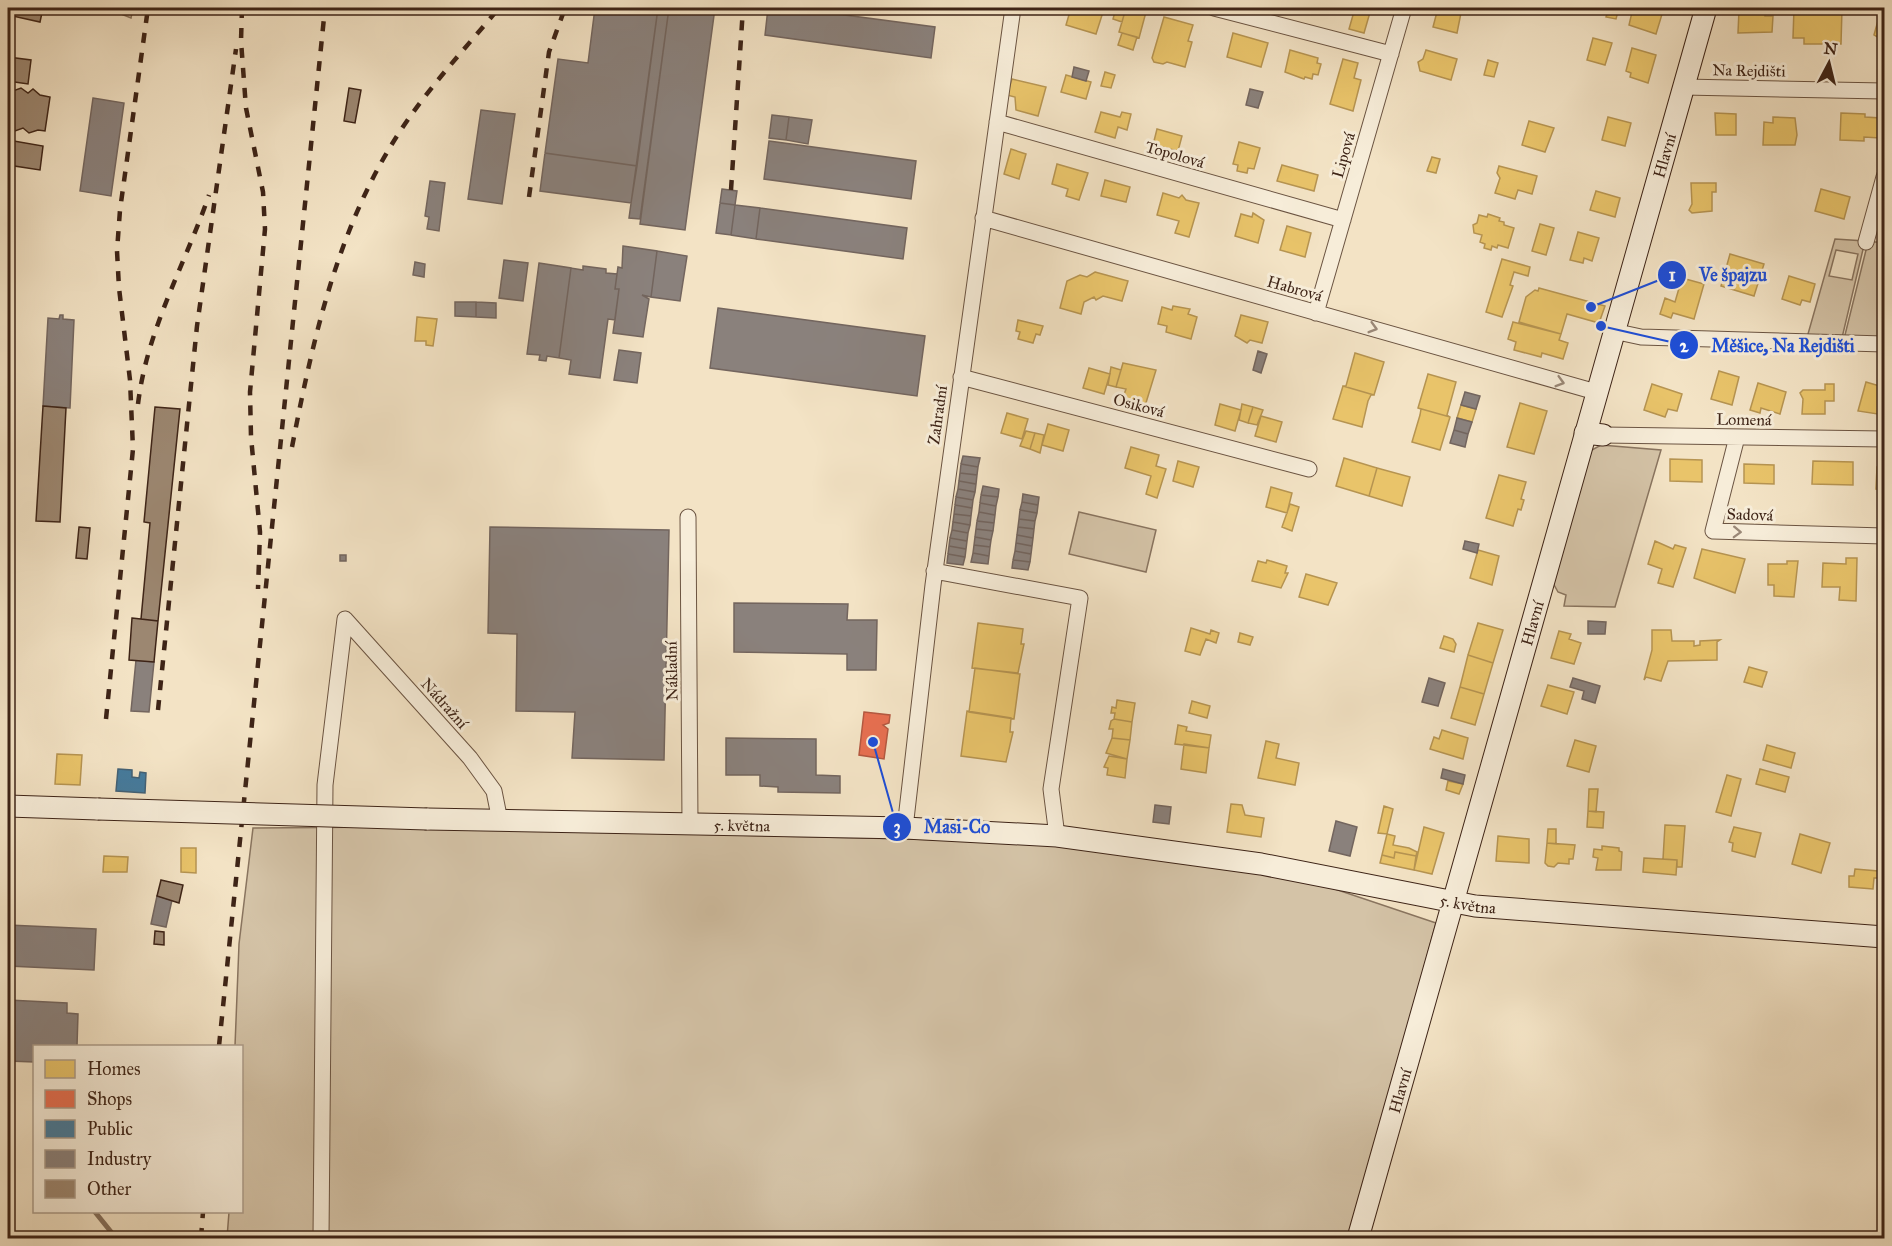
<svg xmlns="http://www.w3.org/2000/svg" width="1892" height="1246" viewBox="0 0 1892 1246" font-family="'IM FELL Great Primer',serif">
<rect width="100%" height="100%" fill="#f3e3c5"/>
<filter id="stains"><feTurbulence type="fractalNoise" baseFrequency=".00333" numOctaves="4"/><feColorMatrix values="0 0 0 0 .2 0 0 0 0 .09 0 0 0 0 .02 0 0 0 .5 -.17"/></filter>
<radialGradient id="worn" r=".72"><stop offset=".6" stop-color="#630" stop-opacity="0"/><stop offset="1" stop-color="#630" stop-opacity=".3"/></radialGradient>
<path fill="#d4c3a7" stroke="#89745f" stroke-width="1.5" fill-rule="evenodd" d="M106 8H133L131 18Z
M1835 239 1865 241 1841 342 1806 341ZM1836 250 1858 254 1852 280 1829 276Z
M1868 242H1884V344L1843 343Z
M1601 445 1661 450 1615 607 1564 606 1566 595 1558 592 1553 583 1590 451Z
M1079 512 1156 530 1146 572 1069 554Z
M384 827 1040 842 1311 881 1436 923 1351 1238H227L229 1212H242V1046H235L239 944 253 828Z"/>
<path fill="#e9c46a" stroke="#b69451" stroke-width="1.5" d="M170 8H192L191 11Z
M1022 8H1053L1052 11 1042 9 1041 13Z
M1071 8H1088L1103 12 1096 34 1066 25Z
M1116 8H1126L1122 22 1113 19Z
M1126 8 1146 12 1139 38 1119 32Z
M1355 8 1371 9 1364 33 1349 29Z
M1438 8H1462L1457 33 1433 27Z
M1609 8H1619L1616 19 1606 17Z
M1633 8 1663 11 1656 34 1629 25Z
M1794 8 1842 9 1841 44H1804V38H1793Z
M1739 10 1765 11V16H1773L1772 32 1738 33Z
M1881 10 1884 11V41L1874 35Z
M1164 17 1193 25 1188 41 1192 42 1185 67 1167 62 1163 64 1154 62 1152 58Z
M1122 33 1137 37 1133 50 1118 45Z
M1233 33 1268 43 1261 67 1227 57Z
M1593 38 1612 43 1605 65 1587 60Z
M1632 48 1656 55 1648 83 1630 77 1631 73 1626 71Z
M1290 50 1318 58 1317 63 1321 64 1318 75 1313 74 1312 79 1305 77 1304 79 1285 72Z
M1426 50 1457 59 1451 80 1420 71 1418 62 1423 59Z
M1343 59 1358 63 1354 78 1361 80 1353 111 1330 104Z
M1488 60 1498 63 1494 77 1484 75Z
M1105 72 1115 75 1111 88 1101 86Z
M1066 75 1091 82 1086 99 1061 92Z
M1012 79 1046 87 1038 116 1016 110 1015 97 1007 95Z
M1101 112 1120 117 1122 112 1131 114 1127 130 1118 127 1115 138 1095 132Z
M1715 113 1736 114V135H1716Z
M1841 113 1865 114V117L1881 118 1880 138 1864 137V141L1840 140Z
M1608 117 1631 123 1625 146 1602 140Z
M1773 117 1795 118 1797 135 1795 145H1763L1764 122 1773 123Z
M1529 121 1554 128 1545 152 1522 145Z
M1157 129 1182 136 1178 151 1153 145Z
M1239 142 1260 148 1254 169 1248 168 1247 173 1237 171 1238 165 1233 164Z
M1011 149 1026 154 1019 179 1004 174Z
M1432 157 1440 159 1436 173 1427 171Z
M1057 164 1088 173 1079 200 1066 196 1068 189 1052 184Z
M1282 165 1318 175 1314 191 1277 181Z
M1499 166 1537 176 1532 194 1518 190 1515 199 1495 193 1500 178 1497 173Z
M1105 180 1130 187 1126 202 1101 196Z
M1691 183H1716V192H1712V211L1692 213 1689 210 1692 204Z
M1821 189 1850 197 1844 219 1815 211Z
M1596 191 1620 198 1615 217 1590 210Z
M1163 193 1179 198 1182 195 1186 200 1199 203 1189 237 1175 233 1179 221 1157 215Z
M1253 213 1264 220 1258 243 1235 236 1241 214 1252 217Z
M1488 214 1500 218 1499 221 1504 222V225L1514 228 1508 248 1498 245 1497 248 1492 246 1491 250 1484 248 1485 244 1480 242 1482 235 1474 233 1473 225 1477 223 1479 215 1487 217Z
M1540 224 1554 228 1546 255 1532 251Z
M1287 226 1311 233 1305 257 1280 250Z
M1578 232 1599 238 1592 261 1584 258 1583 263 1570 260Z
M1730 254 1764 264 1754 296 1721 286Z
M1502 259 1530 267 1528 276 1514 272 1510 285 1513 286 1502 317 1486 312Z
M1095 272 1128 281 1122 301 1103 296 1096 300 1094 297 1084 302 1081 314 1060 308 1067 281 1080 275 1087 277Z
M1789 276 1815 284 1810 302 1802 300 1800 305 1782 299Z
M1682 278 1704 284 1694 319 1673 313 1671 318 1660 314 1665 298 1675 302Z
M1539 288 1605 306 1599 323 1567 314 1561 334 1519 322 1526 297 1535 290 1538 291Z
M1173 306 1190 309 1188 314 1197 317 1191 339 1166 332 1167 326 1158 324 1162 307 1172 310Z
M1241 315 1268 322 1262 343 1250 340 1247 343 1235 336Z
M417 317 437 319 433 346 426 345V341H415Z
M1018 320 1043 326 1040 335 1036 334 1033 343 1018 339 1020 332 1016 331Z
M1513 322 1561 334 1559 340 1568 343 1563 359 1542 353 1541 357 1514 350 1516 342 1508 339Z
M1355 353 1384 362 1374 395 1343 386H1346Z
M1123 363 1156 370 1145 406 1122 400 1126 389 1116 387Z
M1111 367 1121 370 1116 387 1108 385Z
M1089 368 1110 374 1104 394 1083 388Z
M1719 371 1739 377 1732 405 1711 399Z
M1428 374 1456 382 1447 415 1450 417 1418 408Z
M1866 382 1883 387 1880 398 1884 400V415L1858 411Z
M1758 383 1786 392 1780 414 1761 408 1760 413 1750 410Z
M1652 384 1682 394 1677 411 1668 409 1665 417 1644 410Z
M1825 384H1834V401H1825V414H1802L1803 399 1800 393 1803 390H1825Z
M1343 386 1374 395H1371L1368 401 1362 427 1333 419Z
M1520 403 1547 411 1534 454 1507 447Z
M1220 404 1241 410 1235 431 1215 425Z
M1242 404 1253 407 1248 423 1239 420Z
M1461 405 1476 409 1472 422 1457 418Z
M1253 407 1263 410 1257 425 1248 423Z
M1418 408 1450 417 1440 450 1412 442 1420 415 1421 409Z
M1007 413 1028 419 1022 439 1001 433Z
M1261 416 1282 422 1276 442 1255 436Z
M1048 424 1069 430 1063 451 1042 445Z
M1026 431 1035 433 1030 449 1020 446Z
M1035 433 1044 435 1040 453 1030 449Z
M1131 447 1159 455 1156 466 1166 469 1157 498 1146 494 1151 476 1125 468Z
M1344 458 1377 468 1369 496 1336 486Z
M1670 459 1702 460V482L1670 481Z
M1178 461 1199 467 1193 487 1173 481Z
M1813 461 1853 462V485L1812 484Z
M1744 464 1774 465V484L1744 483Z
M1877 467H1884V490L1876 489Z
M1377 468 1410 477 1402 506 1369 496Z
M1499 475 1526 482 1521 499 1524 500 1521 510 1518 509 1513 526 1486 518Z
M1271 487 1292 493 1287 513 1266 507Z
M1290 504 1299 507 1292 531 1282 527Z
M1655 541 1673 549 1675 545 1686 548 1673 587 1658 583 1662 569 1648 564Z
M1702 549 1745 559 1735 593 1694 578Z
M1478 550 1499 556 1492 585 1470 578Z
M1846 558H1857L1856 601 1839 600 1840 587H1822L1823 563 1846 564Z
M1267 560 1287 566 1285 573H1288L1281 588 1252 581 1258 561 1266 563Z
M1787 561H1798L1794 597 1774 596V585H1768V564H1787Z
M1306 574 1337 583 1328 605 1299 597Z
M978 623 1023 629 1021 644H1024L1018 673 972 668Z
M1478 623 1503 630 1493 663 1468 655Z
M1191 628 1210 634 1211 630 1219 633 1216 643 1206 639 1200 655 1185 651Z
M1652 630H1671L1672 641H1694V646L1700 645V641L1720 640 1717 642V660L1668 661 1661 681 1646 677 1644 680 1652 650Z
M1559 631 1571 634 1569 639 1581 643 1574 664 1551 658Z
M1240 633 1253 637 1250 645 1238 642Z
M1444 636 1453 639 1456 644 1454 652 1440 648Z
M1468 655 1493 663 1484 694 1460 687Z
M1749 667 1767 672 1762 687 1744 682Z
M975 668 1020 674 1014 719 969 712Z
M1548 685 1574 692 1567 714 1541 706Z
M1460 687 1484 694 1475 725 1451 718Z
M1117 700 1135 703 1132 722 1114 719 1115 713H1111L1112 707 1116 708Z
M1192 701 1210 706 1207 718 1189 713Z
M967 711 1011 718 1010 732H1013L1006 762 961 756Z
M1114 719 1132 722 1130 740 1112 738 1113 729H1109L1111 721Z
M1178 725 1187 727 1186 731 1211 735 1209 748 1175 744Z
M1442 730 1468 738 1463 759 1430 749 1434 737 1439 739Z
M1112 738 1130 740 1127 759 1106 753Z
M1575 740 1596 746 1589 772 1567 766Z
M1266 741 1279 744 1276 758 1299 763 1295 785 1258 778Z
M1184 744 1209 748 1206 773 1181 769Z
M1767 745 1795 753 1791 768 1763 760Z
M1884 748V765L1880 764Z
M57 754 82 755 80 785 55 784Z
M1109 756 1127 759 1125 778 1107 775 1108 768 1104 767Z
M1760 769 1789 777 1785 792 1756 784Z
M1727 775 1741 779 1731 816 1716 812Z
M1448 781 1463 784 1459 794 1446 790Z
M1589 789H1598L1596 812 1588 811Z
M1231 804 1242 805 1245 815 1264 818 1261 837 1227 832Z
M1384 806 1393 809 1387 834 1378 833Z
M1588 811 1604 812 1603 828 1587 827Z
M1665 825 1685 826 1682 867H1677V860L1663 859Z
M1424 827 1444 833 1432 874 1414 870Z
M1734 827 1761 833 1755 857 1732 851 1733 843 1729 842Z
M1548 829H1556V844L1547 843Z
M1387 834 1395 836 1393 845 1409 848 1417 852 1416 856 1395 852 1394 858 1382 855Z
M1800 834 1830 843 1821 873 1792 864Z
M1498 836 1529 839V863L1496 861Z
M1547 843 1575 845 1573 859H1569V864L1558 863 1554 867 1548 866 1545 863Z
M1602 846 1619 848V851L1622 852 1621 870H1596L1598 858 1593 857 1594 849 1602 850Z
M181 848H196V873L181 872Z
M1395 852 1416 856 1414 870 1380 863 1382 855 1394 858Z
M104 856 128 857 127 872H103Z
M1644 858 1677 860 1676 875 1643 872Z
M1855 869 1878 871V878H1874L1873 889 1849 887V876H1854Z"/>
<path fill="#e76f51" stroke="#b45840" stroke-width="1.5" d="M864 712 890 715 889 723 883 725 888 729 884 759 859 755Z"/>
<path fill="#457b9d" stroke="#436175" stroke-width="1.5" d="M118 769 132 770V777L139 778 140 772 146 773 145 793 116 791Z"/>
<path fill="#8a817c" stroke="#73655e" stroke-width="1.5" d="M595 8H658L637 166 545 153 558 59 588 63Z
M658 8H669L640 219 629 218Z
M669 8H715L685 230 640 224Z
M768 8H792L935 27 931 58 765 35Z
M1074 67 1089 71 1086 81 1072 77Z
M1250 89 1263 92 1258 108 1246 105Z
M93 98 124 103 111 196 80 191Z
M481 110 515 114 502 204 468 199Z
M772 115 789 117 786 140 769 138Z
M789 117 812 120 808 144 786 140Z
M769 141 916 161 911 199 764 179Z
M545 153 637 166 631 203 540 191Z
M430 181 445 183 439 231 427 229 429 217 425 216Z
M722 189 737 191 735 205 720 203Z
M720 203 735 205 731 235 716 233Z
M735 205 760 208 756 239 731 235Z
M760 208 907 228 903 259 756 239Z
M623 246 657 251 651 297 642 295 649 299 643 337 613 333 619 289H615L618 267 622 268Z
M657 251 687 256 680 301 651 297Z
M504 260 528 263 523 301 499 298Z
M415 262 425 264 424 277 413 275Z
M539 263 571 268 559 358 547 356 546 361 539 360 540 355 527 354Z
M583 266 606 269V273L617 274 615 289H619L615 320 608 319 600 378 569 374 571 360 559 358 571 268 583 270Z
M455 302H476V317L455 316Z
M476 302 496 303V318L476 317Z
M718 308 925 336 917 396 710 368Z
M60 315H63V319L74 320 70 408 43 406 48 318 59 319Z
M619 350 641 353 637 383 614 380Z
M1258 351 1267 354 1261 373 1253 370Z
M1465 392 1480 396 1476 409 1461 405Z
M1457 418 1472 422 1468 434 1454 430Z
M1454 430 1468 434 1465 447 1450 443Z
M963 456 980 458 978 467 961 464Z
M961 464 978 467 977 475 960 473Z
M960 473 977 475 976 484 959 481Z
M959 481 976 484 975 492 958 489Z
M983 486 999 489 998 497 981 495Z
M958 489 975 492 973 500 956 497Z
M1023 494 1039 497 1038 505 1022 502Z
M981 495 998 497 996 506 980 503Z
M956 497 973 500 972 508 955 505Z
M1022 502 1038 505 1037 513 1020 510Z
M980 503 996 506 995 515 979 512Z
M955 505 972 508 971 516 954 514Z
M1020 510 1037 513 1035 521 1019 519Z
M979 512 995 515 994 523 977 521Z
M954 514 971 516 970 525 953 522Z
M1019 519 1035 521 1034 529 1018 527Z
M977 521 994 523 993 531 976 529Z
M953 522 970 525 968 533 952 530Z
M490 527 669 530 664 760 572 758 575 712 516 711 517 634 488 633Z
M1018 527 1034 529 1033 538 1017 535Z
M976 529 993 531 991 540 975 537Z
M952 530 968 533 967 541 950 538Z
M1017 535 1033 538 1032 546 1016 543Z
M975 537 991 540 990 547 974 545Z
M950 538 967 541 966 549 949 546Z
M1465 541 1479 544 1477 553 1463 549Z
M1016 543 1032 546 1031 554 1015 551Z
M974 545 990 547 989 556 973 553Z
M949 546 966 549 965 557 948 554Z
M1015 551 1031 554 1030 562 1013 560Z
M973 553 989 556 988 564 971 562Z
M948 554 965 557 963 565 947 563Z
M340 555H346V561H340Z
M1013 560 1030 562 1028 570 1012 568Z
M734 603 848 604 847 620H877L876 670H847V654L734 652Z
M1588 621 1606 622 1605 634H1588Z
M136 660 154 662 149 712 131 711Z
M1429 678 1445 683 1438 706 1422 702Z
M1573 678 1600 686 1595 703 1582 699 1584 691 1570 687Z
M726 738 816 739V775L840 776V793L778 792V787L760 786V775H726Z
M1443 769 1465 775 1463 784 1441 778Z
M1155 805 1171 807 1169 824 1153 822Z
M1336 821 1357 827 1350 856 1329 851Z
M157 896 172 900 166 927 151 924Z
M8 925 96 929 94 970 8 966Z
M8 1000 67 1003V1013L78 1014 77 1046H34V1062L8 1061Z"/>
<g fill="none" stroke-linecap="round" stroke-linejoin="round">
<path stroke="#85705c" stroke-width="5" d="M95 1212 116 1238"/>
</g>
<path fill="#9c8771" stroke="#3e2417" stroke-width="1.5" d="M8 8H43L40 22 8 15Z
M8 57 31 60 28 84 8 81Z
M8 86 13 91 21 88 28 93 33 89 40 95 50 97 45 131 38 130 29 133 23 128 15 131 8 126Z
M349 88 361 90 355 123 344 121Z
M8 140 43 146 40 170 8 165Z
M43 406 66 408 60 522 36 521Z
M155 407 180 409 158 621 141 619 150 523 144 522Z
M79 527 90 528 87 559 76 558Z
M132 618 158 621 154 662 129 660Z
M161 880 183 885 179 903 157 896Z
M155 931 164 932V945L154 944Z"/>
<g fill="none" stroke-linecap="round" stroke-linejoin="round">
<defs>
<path id="street" d="M1214 8 1391 54
M1684 87 1884 91
M997 122 1343 220
M983 218 1596 392
M1866 242 1884 177
M1316 313 1404 8
M1613 331 1641 337 1884 344
M961 377 1309 469
M1603 435 1884 439
M1737 437 1713 531 1884 536
M688 517 690 825
M934 571 1080 598 1051 789 1057 836
M345 619 470 758 494 791 500 821
M905 828 933 585 1013 8
M321 1238 325 785 345 619"/>
<g id="secondary">
<path d="M1585 433 1603 435"/>
<path d="M8 806 98 809"/>
<path id="s1" d="M427 819 905 828 1057 836 1261 864 1475 906 1884 937"/>
<path id="s2" d="M1358 1238 1706 8"/>
</g>
</defs>
<use href="#street" stroke="#6b5442" stroke-width="17"/>
<use href="#secondary" stroke="#3e2417" stroke-width="23"/>
<use href="#street" stroke="#f7edd9" stroke-width="15"/>
<use href="#secondary" stroke="#f7edd9" stroke-width="21"/>
<path stroke="#3e2417" stroke-width="4.5" stroke-dasharray="10 10" stroke-linecap="butt" d="M242 8 241 41 246 108 263 192 265 229 250 392 251 437 260 532 258 589
M731 190 743 8
M529 197 549 52 565 8
M138 404C147 329 185 265 209 195
M292 447C313 339 337 230 397 136 427 89 464 50 499 8
M158 710 197 326 236 49
M106 719 133 449 130 380 119 288 117 251 120 210 148 8
M219 1046 325 8
M201 1238 203 1212"/>
<defs>
<path id="secondary-bridge" d="M98 809 427 819"/>
</defs>
<use href="#secondary-bridge" stroke="#3e2417" stroke-width="23" stroke-linecap="butt"/>
<use href="#secondary-bridge" stroke="#f7edd9" stroke-width="21"/>
</g>
<defs><path id="oneway-chevron" d="M-2-3.5L2.5 0L-2 3.5" fill="none" stroke-width="1.6" stroke-linecap="round" stroke-linejoin="round" transform="scale(1.5)"/></defs>
<g stroke="#9a8878">
<use href="#oneway-chevron" transform="translate(1373 328) rotate(16)"/>
<use href="#oneway-chevron" transform="translate(1560 382) rotate(16)"/>
<use href="#oneway-chevron" transform="translate(1737 532) rotate(2)"/>
</g>
<g text-anchor="middle" stroke-width="6" stroke-linejoin="round" paint-order="stroke">
<g font-size="16" fill="#3e2417" stroke="#f7edd9">
<text transform="translate(1749 70) rotate(1)" y="6">Na Rejdišti</text>
<text transform="translate(1175 154) rotate(16)" y="6">Topolová</text>
<text transform="translate(1343 155) rotate(-74)" y="6">Lipová</text>
<text dy="6" stroke="none"><textPath href="#s2" startOffset="1125">Hlavní</textPath></text>
<text transform="translate(1295 288) rotate(16)" y="6">Habrová</text>
<text transform="translate(1139 405) rotate(15)" y="6">Osiková</text>
<text transform="translate(937 415) rotate(-82)" y="6">Zahradní</text>
<text transform="translate(1744 419) rotate(1)" y="6">Lomená</text>
<text transform="translate(1750 514) rotate(2)" y="6">Sadová</text>
<text dy="6" stroke="none"><textPath href="#s2" startOffset="639">Hlavní</textPath></text>
<text transform="translate(671 671) rotate(-91)" y="6">Nákladní</text>
<text transform="translate(445 703) rotate(48)" y="6">Nádražní</text>
<text dy="6" stroke="none"><textPath href="#s1" startOffset="315">5. května</textPath></text>
<text dy="6" stroke="none"><textPath href="#s1" startOffset="1047">5. května</textPath></text>
<text dy="6" stroke="none"><textPath href="#s2" startOffset="153">Hlavní</textPath></text>
</g>
</g>
<path fill="none" stroke="#1d4ed8" stroke-width="2" d="M1591 307L1672 275M1601 326L1684 345M873 742L897 827"/>
<g fill="#1d4ed8" stroke="#f7edd9" stroke-width="2">
<circle cx="1591" cy="307" r="6"/>
<circle cx="1601" cy="326" r="6"/>
<circle cx="873" cy="742" r="6"/>
<circle cx="1672" cy="275" r="15"/>
<circle cx="1684" cy="345" r="15"/>
<circle cx="897" cy="827" r="15"/>
</g>
<g font-size="18" text-anchor="middle" font-weight="bold" fill="#fff">
<text x="1672" y="281">1</text>
<text x="1684" y="352">2</text>
<text x="897" y="833">3</text>
</g>
<g font-size="18" text-anchor="middle" font-weight="bold" fill="#1d4ed8" stroke="#f7edd9" stroke-width="6" stroke-linejoin="round" paint-order="stroke">
<text x="1733" y="281">Ve špajzu</text>
<text x="1783" y="352">Měšice, Na Rejdišti</text>
<text x="957" y="833">Masi-Co</text>
</g>
<rect width="1892" height="1246" fill="none" stroke="#f3e3c5" stroke-width="30"/>
<rect x="9" y="9" width="1874" height="1228" fill="none" stroke="#3e2417" stroke-width="3"/>
<rect x="15" y="15" width="1862" height="1216" fill="none" stroke="#3e2417" stroke-width="1.5"/>
<rect x="33" y="1045" width="210" height="168" fill="#f7edd9" stroke="#ad9d8b" stroke-width="1.5"/>
<rect x="45" y="1060" width="30" height="18" fill="#e9c46a" stroke="#ad9d8b" stroke-width="1.5"/>
<text x="87" y="1075" font-size="18" fill="#3e2417">Homes</text>
<rect x="45" y="1090" width="30" height="18" fill="#e76f51" stroke="#ad9d8b" stroke-width="1.5"/>
<text x="87" y="1105" font-size="18" fill="#3e2417">Shops</text>
<rect x="45" y="1120" width="30" height="18" fill="#457b9d" stroke="#ad9d8b" stroke-width="1.5"/>
<text x="87" y="1135" font-size="18" fill="#3e2417">Public</text>
<rect x="45" y="1150" width="30" height="18" fill="#8a817c" stroke="#ad9d8b" stroke-width="1.5"/>
<text x="87" y="1165" font-size="18" fill="#3e2417">Industry</text>
<rect x="45" y="1180" width="30" height="18" fill="#9c8771" stroke="#ad9d8b" stroke-width="1.5"/>
<text x="87" y="1195" font-size="18" fill="#3e2417">Other</text>
<g transform="translate(1829 63) rotate(7)" stroke="#f7edd9" stroke-width="4.5" paint-order="stroke">
<path d="M0-4.5L10 22L0 15L-10 22Z" fill="#3e2417"/>
<text y="-9" font-size="16" font-weight="bold" text-anchor="middle" fill="#3e2417">N</text>
</g>
<rect width="100%" height="100%" filter="url(#stains)"/>
<rect width="100%" height="100%" fill="url(#worn)"/>
</svg>
